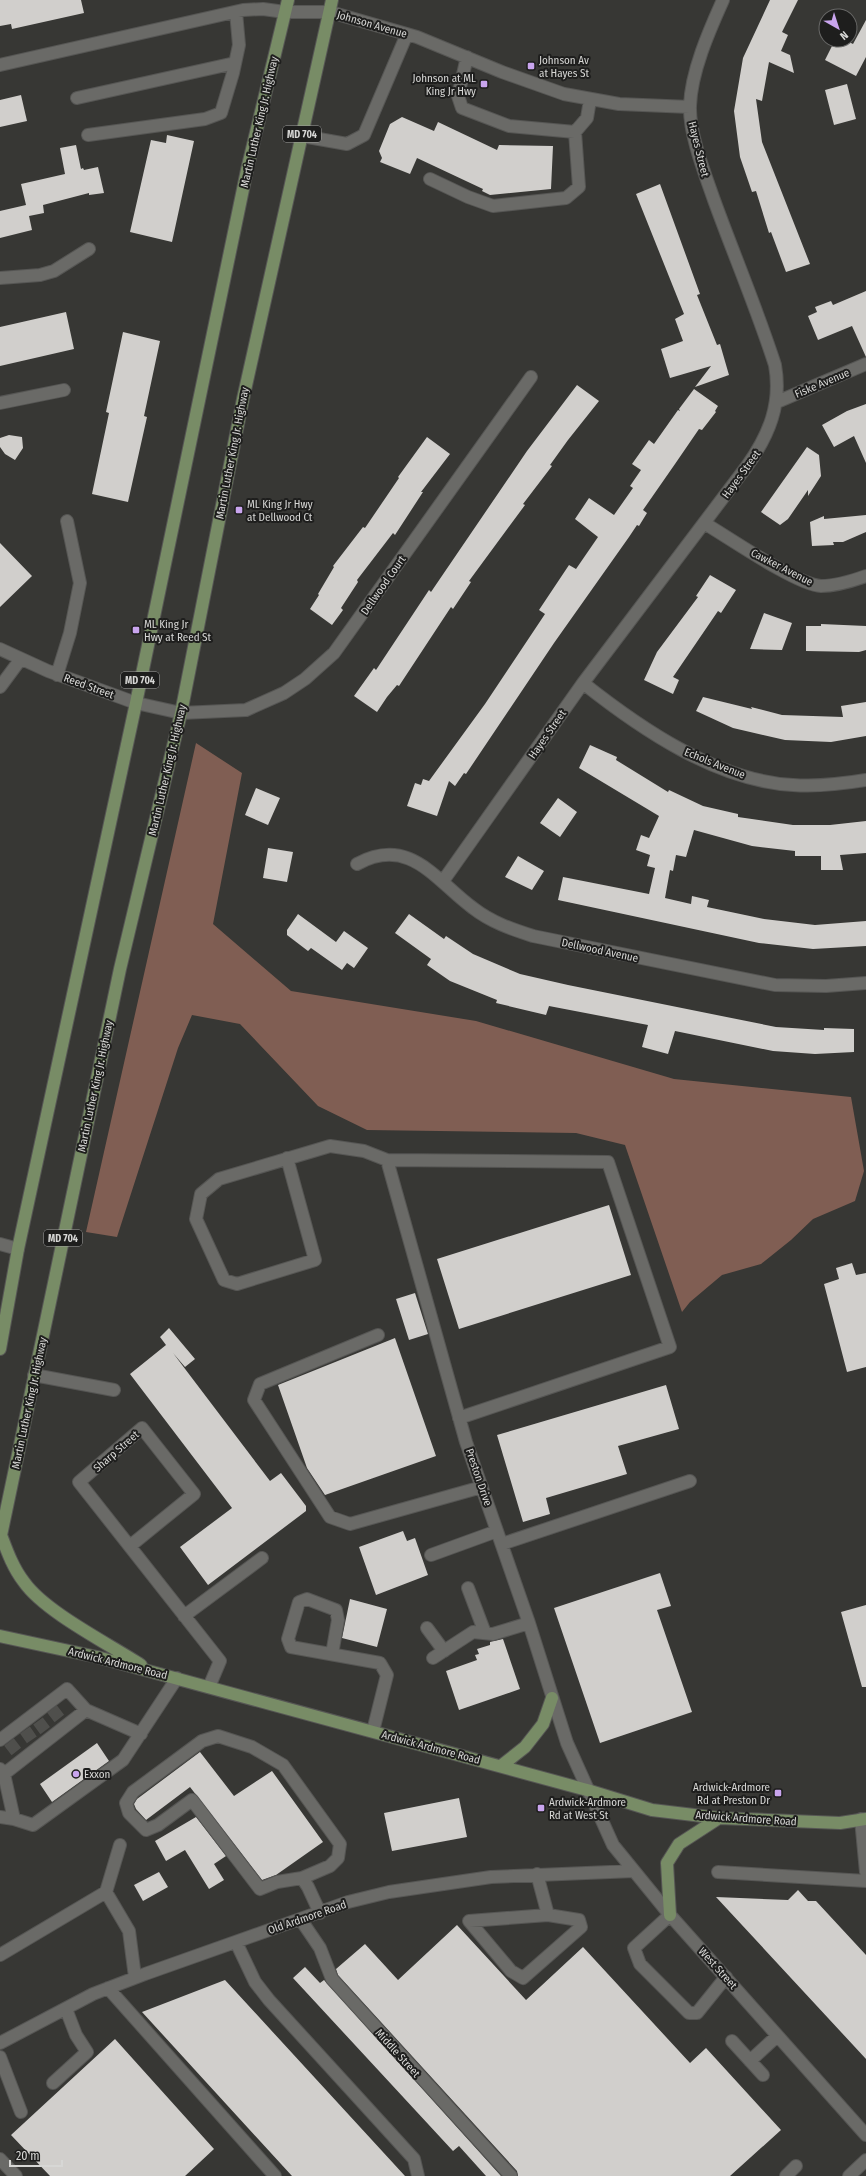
<svg xmlns="http://www.w3.org/2000/svg" width="866" height="2176" viewBox="0 0 866 2176" font-family="'Fira Sans Condensed',sans-serif">
<rect width="100%" height="100%" fill="#373734"/>
<path fill="#805e53" d="M196 743 242 773 213 924 291 991 476 1021 674 1079 851 1097 864 1171 855 1201 813 1219 791 1240 761 1264 722 1275 690 1302 682 1312 625 1145 576 1133 367 1130 318 1106 240 1024 192 1015 178 1048 117 1237 86 1232Z"/>
<path fill="#d1cfcc" d="M0 0H81L84 13 12 29 11 24 0 26Z
M770 0H798L782 32 788 35 781 51 790 55 794 73 769 62 762 101 756 99 762 142 810 264 786 272 771 232 769 233 756 191 752 192 740 157 734 111 743 58Z
M866 20V57L856 76 825 60 835 40H845L853 44Z
M847 84 856 119 834 125 825 90Z
M21 95 27 121 0 127V100Z
M402 117 434 131 438 122 497 150 499 145 553 146 551 189 490 195 482 191 483 189 417 158 410 174 380 162 382 158 379 151 390 124Z
M167 135 194 141 172 242 130 232 151 140 166 143Z
M76 145 81 169 83 168 84 170 98 167 104 193 89 195V193L43 205 44 213 29 216 32 230 0 238V211L26 205 21 184 65 174 60 148Z
M660 184 700 294 697 295 717 345 720 344 729 375 695 387 711 366 670 378 661 349 683 341 675 319 684 314 636 194Z
M866 291V357L852 326 818 340 808 316 817 312 815 307 831 301 833 305Z
M66 312 74 349 0 366V327Z
M123 332 160 341 144 416 147 417 128 502 92 494 109 413 106 412Z
M577 385 599 401 568 440 550 465 552 466 523 504 525 505 469 581 471 582 453 609 451 607 399 686 397 685 387 697 377 712 354 696 374 668 376 670 429 590 431 592 527 451Z
M694 389 718 406 715 411 716 412 702 430 699 429 675 464 643 510 647 513 639 526 637 525 629 537 554 643 466 774 464 773 455 786 449 781 437 816 407 806 415 783 421 785 423 779 429 781 485 704 545 614 539 610 569 565 576 569 598 537 575 519 589 498 614 515 633 488 630 486 641 470 632 464 649 440 654 444 678 410 680 411 679 409Z
M866 404V463L854 436 834 447 822 425 847 411Z
M9 435 22 437 23 448 15 460 5 454 0 447V438Z
M427 437 450 454 421 492H423L395 535 393 533 357 580 358 582 341 608 343 610 332 625 310 609 319 595 318 594 334 567 333 566 363 527 365 528 399 478 398 477Z
M807 447 819 455 821 476 808 496V490L788 519 780 525 761 512Z
M866 515V532L843 542H833L834 545 812 546 810 522 824 516V519Z
M0 543 32 576 0 607Z
M710 575 736 590 721 613 718 611 673 677 679 680 673 694 644 680 657 652 698 597 696 596Z
M764 613 792 623 782 650 750 649Z
M821 624 866 626V650L859 652 806 651V626H821Z
M703 697 752 709 751 707 782 715 843 717 841 706 866 702V736L831 742 785 740 733 728 696 711Z
M590 745 617 757 616 760 668 792 669 790 703 806 738 814V817L793 825H830L866 821V853L840 855 843 870H821V856H795V851L752 846 694 830 686 857 676 855 673 871 670 870 665 898 691 904 692 896 709 900 707 907 764 919 815 925 866 921V946L813 949 759 943 558 900 563 877 649 894 655 868 647 866 650 855 636 850 641 835 649 838 659 816 579 768Z
M256 788 280 798 268 825 245 815Z
M558 798 577 812 560 837 540 823Z
M268 848 293 852 287 882 263 878Z
M518 856 544 871 532 890 505 877Z
M298 914 336 942 344 931 368 948 354 968 347 963 342 970 311 948 308 951 287 935V930Z
M409 914 444 939 446 936 473 954 520 974 568 985 776 1027 824 1030V1028L854 1029V1052L815 1054 773 1051 675 1031 668 1054 642 1047 648 1025 549 1006 546 1015 496 1003 497 1000 450 981 427 965 431 959 395 933Z
M609 1205 631 1275 459 1329 437 1259Z
M852 1263 856 1275 866 1273V1367L847 1372 824 1284 839 1279 836 1268Z
M415 1293 428 1334 409 1340 396 1299Z
M169 1328 195 1359 185 1367 173 1353 270 1481 281 1473 306 1506V1511L208 1585 180 1547 232 1508 130 1374 166 1345 160 1337Z
M395 1338 436 1456 325 1495 307 1468 278 1385Z
M666 1385 679 1429 618 1446 627 1474 546 1498 550 1514 523 1522 497 1435Z
M403 1531 407 1541 415 1538 428 1575 376 1595 359 1547Z
M660 1573 671 1606 657 1610 692 1712 600 1743 554 1608Z
M350 1599 387 1609 377 1647 342 1638Z
M866 1605V1687H862L841 1612Z
M503 1639 520 1689 459 1710 446 1671 477 1660 475 1655 479 1654 477 1649 490 1645V1642Z
M97 1743 109 1761 52 1802 40 1784Z
M200 1752 234 1796 272 1771 323 1842 276 1875 262 1880 190 1787 146 1820 136 1809 134 1804 137 1799Z
M459 1798 467 1837 392 1851 384 1813Z
M196 1817 226 1856 214 1864 224 1880 209 1889 185 1850 166 1861 155 1841Z
M159 1872 168 1887 143 1901 134 1885Z
M798 1890 808 1901H816L866 1955V2059L716 1897 788 1900Z
M457 1925 526 2000 583 1947 690 2063 706 2048 781 2130 730 2176H518L517 2171 338 1975 336 1969 365 1944 398 1980Z
M305 1967 320 1983 324 1980 501 2176H486L459 2146 453 2151 293 1978Z
M225 1980 405 2176H292L142 2012Z
M115 2039 214 2149 185 2176H50L11 2135Z"/>
<g fill="none" stroke-linecap="round" stroke-linejoin="round">
<path stroke="#4f4f4c" stroke-width="12" stroke-dasharray="12 6" stroke-linecap="butt" d="M52 1709 62 1722
M38 1721 47 1733
M25 1730 34 1743
M9 1742 19 1755"/>
<defs>
<path id="minor" d="M467 57 458 96 462 108 509 126 575 132 587 118 590 100
M0 65 243 10 263 9 285 12H330L417 37 502 72 564 94 619 104 690 107
M77 98 235 63
M88 135 205 119 221 113 233 73 239 45 236 12
M302 136 347 144 364 135 407 34
M430 179 468 197 493 206 566 198 579 187 575 132
M0 278 40 275 54 271 89 249
M777 402 866 364
M0 403 64 390
M704 523C728 537 797 585 821 586 836 586 852 581 866 576
M0 649 48 671 136 703 181 713 246 710 284 693 305 679 334 653 531 377
M57 675 70 633 80 583 67 521
M583 683C641 729 717 781 793 785 818 787 842 784 866 780
M0 687 20 660
M357 864C410 835 436 881 473 908 491 922 511 929 533 936L775 985 826 986 866 983
M443 881 583 683 747 466C769 435 782 404 775 365 757 309 734 255 714 200 705 174 689 134 690 106 691 72 709 31 723 0
M287 1158 315 1260 237 1284 224 1280 196 1219 201 1194 219 1179 330 1146 364 1151 387 1160 608 1162 670 1347 459 1418
M387 1160 466 1442 529 1623 567 1743 613 1845 670 1915 866 2135
M0 1244 18 1249
M378 1335 260 1384 254 1400 330 1517 350 1524 482 1487
M34 1375 114 1390
M502 1544 690 1481
M130 1546 194 1494 142 1428 79 1482 220 1661 209 1687
M431 1555 497 1531
M468 1588 485 1633
M184 1616 262 1558
M427 1628 444 1651
M332 1654 338 1620 336 1610 307 1599 299 1602 288 1639 291 1647 380 1663 387 1675 373 1731
M433 1658 473 1632 493 1634 529 1623
M0 1740 67 1689 86 1710 141 1734
M0 1769 4 1774 14 1819
M4 1774 86 1710
M0 1817 14 1819 33 1825 123 1760 177 1678
M861 1819 866 1872
M120 1845 106 1892 129 1931 135 1977
M718 1872 866 1881
M537 1874 548 1915 579 1920 581 1927 523 1978 511 1971 469 1921 548 1915
M302 1878 277 1882 260 1889 192 1800 158 1825 146 1830 129 1813 126 1803 133 1792 202 1741 218 1736 252 1747 283 1765 340 1844 338 1858 330 1866 302 1878 308 1887 320 1913
M670 1915 634 1948 640 1964 689 2013H697L726 1977
M301 1920 320 1948 332 1979 511 2176
M236 1942 255 1982 269 2000 414 2159 418 2176
M0 1955 106 1892
M108 1988 275 2176
M732 2041 763 2075
M0 2043 93 1994 145 1974 348 1902 389 1892 491 1877 634 1871
M0 2057 21 2112
M750 2061 777 2036
M53 2083 87 2052 76 2035 66 2009
M0 2159 16 2176
M786 2176 796 2166
M849 2176 866 2160"/>
<path id="major" d="M0 1349 18 1249 136 703 247 170 288 0
M1 1535C7 1551 13 1568 24 1582 45 1612 109 1644 141 1665
M0 1540 120 969 181 713 243 399 332 0
M0 1636 97 1657 587 1790 652 1810 719 1818 840 1823 866 1819
M501 1766 525 1747 543 1724 552 1698
M670 1915 667 1863 679 1844 719 1818"/>
</defs>
<use href="#minor" stroke="#565654" stroke-width="14"/>
<use href="#major" stroke="#565654" stroke-width="14"/>
<use href="#minor" stroke="#6a6a67" stroke-width="12"/>
<use href="#major" stroke="#788c66" stroke-width="12"/>
</g>
<g fill="#c9a5ee" stroke="#1e1e1d" stroke-width="1.5">
<rect x="527" y="62" width="8" height="8" rx="2"/>
<rect x="480" y="80" width="8" height="8" rx="2"/>
<rect x="235" y="506" width="8" height="8" rx="2"/>
<rect x="132" y="626" width="8" height="8" rx="2"/>
<circle cx="76" cy="1774" r="4"/>
<rect x="774" y="1789" width="8" height="8" rx="2"/>
<rect x="537" y="1804" width="8" height="8" rx="2"/>
</g>
<g text-anchor="middle" stroke-width="4" stroke-linejoin="round" paint-order="stroke">
<g fill="#1e1e1d" stroke="#a0a09e" stroke-width="1">
<rect x="283" y="126" width="38" height="16" rx="3"/>
<rect x="121" y="672" width="38" height="16" rx="3"/>
<rect x="44" y="1230" width="38" height="16" rx="3"/>
</g>
<g font-size="10" font-weight="bold" fill="#d7d7d5">
<text x="302" y="138">MD 704</text>
<text x="140" y="684">MD 704</text>
<text x="63" y="1242">MD 704</text>
</g>
<g font-size="11" fill="#d7d7d5" stroke="#1e1e1d">
<text transform="translate(372 24) rotate(16)" y="4">Johnson Avenue</text>
<text transform="translate(259 122) rotate(-77)" y="4">Martin Luther King Jr. Highway</text>
<text transform="translate(699 149) rotate(76)" y="4">Hayes Street</text>
<text transform="translate(822 383) rotate(-23)" y="4">Fiske Avenue</text>
<text transform="translate(232 453) rotate(-79)" y="4">Martin Luther King Jr. Highway</text>
<text transform="translate(741 474) rotate(-54)" y="4">Hayes Street</text>
<text transform="translate(782 567) rotate(27)" y="4">Cawker Avenue</text>
<text transform="translate(383 585) rotate(-55)" y="4">Dellwood Court</text>
<text transform="translate(89 686) rotate(20)" y="4">Reed Street</text>
<text transform="translate(547 734) rotate(-55)" y="4">Hayes Street</text>
<text transform="translate(715 763) rotate(22)" y="4">Echols Avenue</text>
<text transform="translate(167 770) rotate(-77)" y="4">Martin Luther King Jr. Highway</text>
<text transform="translate(600 950) rotate(12)" y="4">Dellwood Avenue</text>
<text transform="translate(95 1086) rotate(-78)" y="4">Martin Luther King Jr. Highway</text>
<text transform="translate(29 1403) rotate(-78)" y="4">Martin Luther King Jr. Highway</text>
<text transform="translate(116 1451) rotate(-41)" y="4">Sharp Street</text>
<text transform="translate(479 1477) rotate(71)" y="4">Preston Drive</text>
<text transform="translate(118 1663) rotate(14)" y="4">Ardwick Ardmore Road</text>
<text transform="translate(431 1747) rotate(15)" y="4">Ardwick Ardmore Road</text>
<text transform="translate(746 1818) rotate(4)" y="4">Ardwick Ardmore Road</text>
<text transform="translate(307 1917) rotate(-19)" y="4">Old Ardmore Road</text>
<text transform="translate(718 1968) rotate(48)" y="4">West Street</text>
<text transform="translate(398 2053) rotate(48)" y="4">Middle Street</text>
</g>
<g font-size="11" fill="#d7d7d5" stroke="#1e1e1d" text-anchor="start">
<text x="539" y="64">Johnson Av<tspan x="539" dy="13">at Hayes St</tspan></text>
<text x="476" y="82" text-anchor="end">Johnson at ML<tspan x="476" dy="13">King Jr Hwy</tspan></text>
<text x="247" y="508">ML King Jr Hwy<tspan x="247" dy="13">at Dellwood Ct</tspan></text>
<text x="144" y="628">ML King Jr<tspan x="144" dy="13">Hwy at Reed St</tspan></text>
<text x="84" y="1778">Exxon</text>
<text x="770" y="1791" text-anchor="end">Ardwick-Ardmore<tspan x="770" dy="13">Rd at Preston Dr</tspan></text>
<text x="549" y="1806">Ardwick-Ardmore<tspan x="549" dy="13">Rd at West St</tspan></text>
</g>
</g>
<g transform="translate(838 28) rotate(141)"><circle r="19" fill="#1e1e1d" stroke="#686867"/>
<path d="M0-3L7 15L0 10L-7 15Z" fill="#c9a5ee"/>
<text y="-6" font-size="11" font-weight="bold" text-anchor="middle" fill="#d7d7d5">N</text>
</g>
<path d="M10 2160v6h52v-6" fill="none" stroke="#d7d7d5" stroke-width="2"/>
<text x="16" y="2160" font-size="12" fill="#d7d7d5" stroke="#1e1e1d" stroke-width="3" paint-order="stroke">20 m</text>
</svg>
